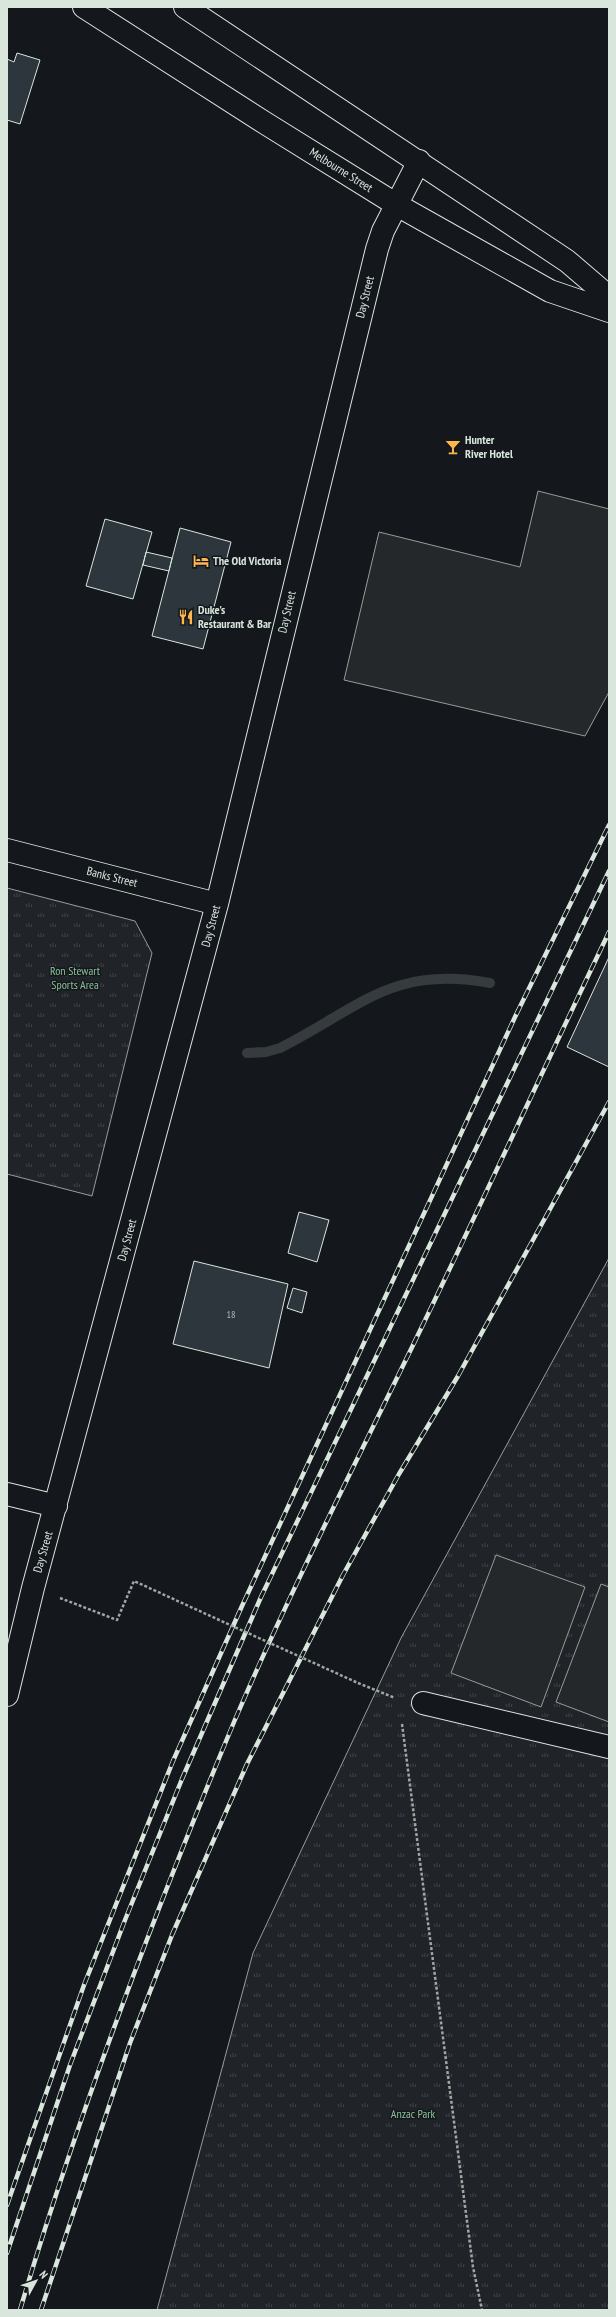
<svg xmlns="http://www.w3.org/2000/svg" width="616" height="2317" viewBox="0 0 616 2317" font-family="'PT Sans Narrow',sans-serif">
<defs>
<pattern id="park-tufts" width="24" height="20" patternUnits="userSpaceOnUse"><rect width="24" height="20" fill="#202428"/><path d="M3 7l-1-3M5 7V3M7 7l1-3M15 17l-1-3M17 17v-4M19 17l1-3" fill="none" stroke="#404447"/></pattern>
</defs>
<rect width="100%" height="100%" fill="#14181c"/>
<path fill="url(#park-tufts)" stroke="#939e99" d="M7 888 135 921 152 953 92 1196 7 1174Z
M609 1258V2310H157L253 1953 401 1638Z"/>
<path fill="#24282b" stroke="#939e99" d="M538 491 609 509V692L585 736 344 680 379 532 520 567Z
M496 1555 585 1587 541 1707 451 1673Z
M601 1584 609 1587V1722L556 1702Z"/>
<g fill="none" stroke-linecap="round" stroke-linejoin="round">
<path stroke="#363b3e" stroke-width="10" d="M247 1053 266 1052 280 1048C361 1007 392 965 490 983"/>
</g>
<path fill="#2c363c" stroke="#d8e6dc" d="M17 53 40 60 20 124 7 120V59L14 62Z
M105 519 152 532 133 599 86 586Z
M180 528 231 542 203 649 152 636Z
M146 552 172 558 169 571 143 565Z
M609 957V1067L567 1047Z
M299 1212 329 1220 317 1262 288 1253Z
M194 1261 288 1284 269 1368 173 1344Z
M293 1288 307 1292 302 1313 287 1308Z"/>
<g fill="none" stroke-linecap="round" stroke-linejoin="round">
<defs>
<path id="minor" d="M7 850 217 904
M7 1494 56 1506
M7 1695 33 1588 217 904 377 249 383 231 419 161
M423 1703 609 1747"/>
<path id="major" d="M84 7 265 123 397 205 550 291 609 311
M185 7 567 261 609 297"/>
</defs>
<use href="#minor" stroke="#d8e6dc" stroke-width="24"/>
<use href="#major" stroke="#d8e6dc" stroke-width="24"/>
<path stroke="#9da8a2" stroke-width="2.5" stroke-dasharray="3 2" stroke-linecap="butt" d="M60 1598 117 1620 134 1581 217 1619
M358 1683 395 1698
M402 1724 473 2267 482 2310"/>
<use href="#minor" stroke="#14181c" stroke-width="22"/>
<use href="#major" stroke="#14181c" stroke-width="22"/>
<defs>
<path id="rail" d="M7 2205 84 1985 173 1761 242 1606 515 1017 609 825
M7 2253 70 2065 125 1920 182 1779 261 1597 609 871
M20 2310C79 2111 154 1914 234 1722 289 1593 354 1467 415 1341 481 1205 544 1068 609 932
M41 2310 130 2043 172 1935 247 1764 343 1575 399 1474 458 1376 609 1102"/>
</defs>
<use href="#rail" stroke="#d8e6dc" stroke-width="4.5"/>
<use href="#rail" stroke="#14181c" stroke-width="3" stroke-dasharray="9" stroke-linecap="butt"/>
<path stroke="#9da8a2" stroke-width="2.5" stroke-dasharray="3 2" stroke-linecap="butt" d="M217 1619 358 1683"/>
</g>
<defs>
<symbol id="bar-bare" viewBox="-9 -9 18 18"><path d="M-6-5H6L.8 .8V4.5H3.5V6h-7V4.5H-.8V.8Z" fill="#ffb74d" stroke="#14181c" stroke-width="2.5" paint-order="stroke"/></symbol>
<symbol id="hotel-bare" viewBox="-9 -9 18 18"><path d="M-6-4.5h1.5V1H6V5H4.5V3h-9V5H-6ZM-4 0a1.8 1.8 0 1 1 3.6 0ZM.5 0V-2.5h3Q6-2.5 6 0Z" fill="#ffb74d" stroke="#14181c" stroke-width="2.5" paint-order="stroke"/></symbol>
<symbol id="restaurant-bare" viewBox="-9 -9 18 18"><path d="M-5-6h1v4h1v-4h1v4h1v-4h1v5L-1.5 .5V6h-2V.5L-5-1ZM5-6V6H3V1.5H1.5Q1.5-4 5-6Z" fill="#ffb74d" stroke="#14181c" stroke-width="2.5" paint-order="stroke"/></symbol>
</defs>
<g fill-rule="evenodd">
<use href="#bar-bare" x="442" y="436" width="22" height="22"/>
<use href="#hotel-bare" x="190" y="550" width="22" height="22"/>
<use href="#restaurant-bare" x="175" y="606" width="22" height="22"/>
</g>
<g text-anchor="middle" stroke-width="3" stroke-linejoin="round" paint-order="stroke">
<g font-size="10" fill="#adbab4">
<text x="231" y="1318">18</text>
</g>
<g font-size="12" fill="#d8e6dc" stroke="#14181c">
<text transform="translate(341 170) rotate(32)" y="4">Melbourne Street</text>
<text transform="translate(365 297) rotate(-76)" y="4">Day Street</text>
<text transform="translate(287 612) rotate(-77)" y="4">Day Street</text>
<text transform="translate(112 877) rotate(14)" y="4">Banks Street</text>
<text transform="translate(211 926) rotate(-75)" y="4">Day Street</text>
<text transform="translate(127 1240) rotate(-75)" y="4">Day Street</text>
<text transform="translate(43 1552) rotate(-74)" y="4">Day Street</text>
</g>
<g font-size="12" font-weight="bold" fill="#d8e6dc" stroke="#14181c" text-anchor="start">
<text x="465" y="444">Hunter<tspan x="465" dy="14">River Hotel</tspan></text>
<text x="213" y="565">The Old Victoria</text>
<text x="198" y="614">Duke's<tspan x="198" dy="14">Restaurant &amp; Bar</tspan></text>
</g>
<g font-size="12" fill="#8ac095" stroke="#14181c">
<text x="75" y="975">Ron Stewart<tspan x="75" dy="14">Sports Area</tspan></text>
<text x="413" y="2118">Anzac Park</text>
</g>
</g>
<rect width="616" height="2317" fill="none" stroke="#d8e6dc" stroke-width="16"/>
<g transform="translate(36 2281) rotate(50)" stroke="#14181c" stroke-width="3" paint-order="stroke">
<path d="M0-3L7 15L0 10L-7 15Z" fill="#d8e6dc"/>
<text y="-6" font-size="11" font-weight="bold" text-anchor="middle" fill="#d8e6dc">N</text>
</g>
</svg>
